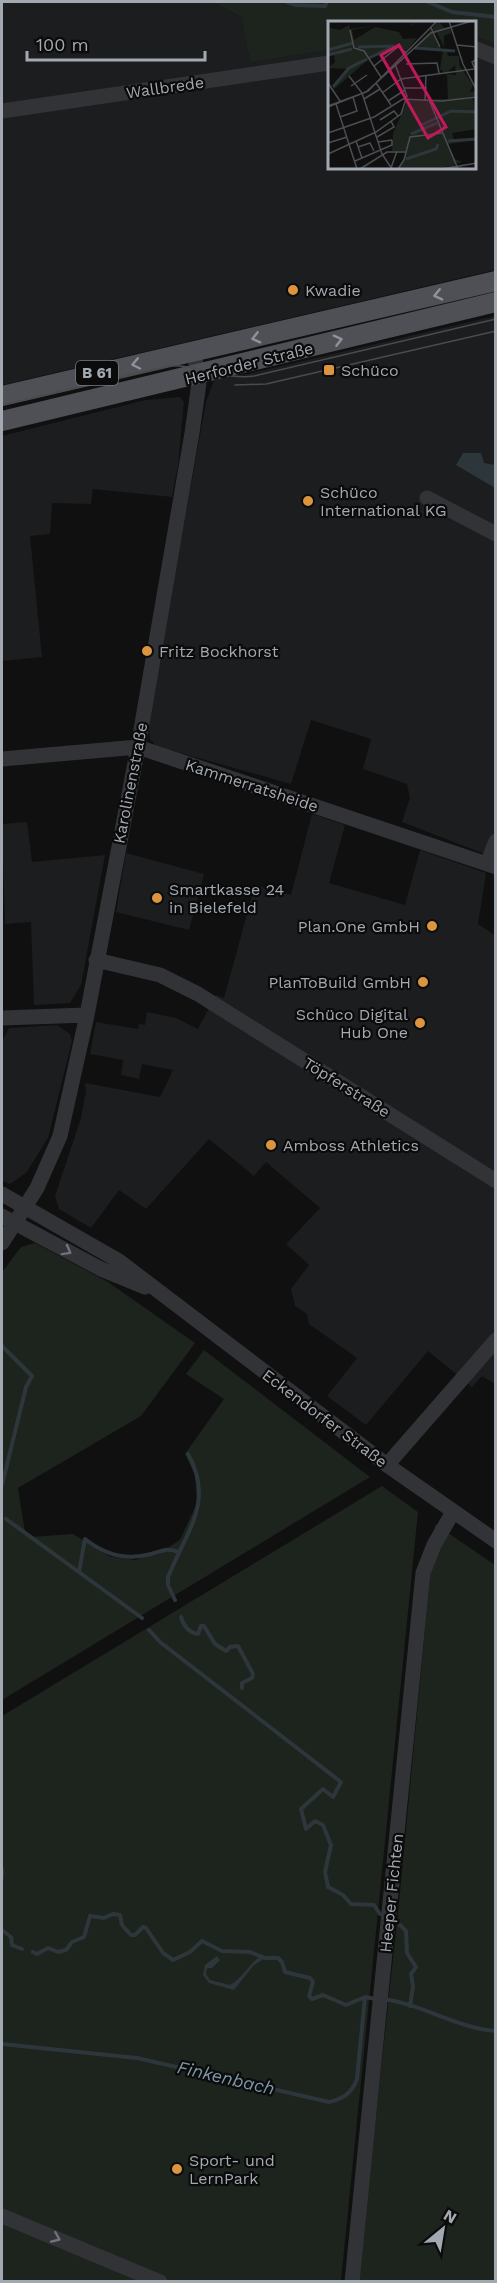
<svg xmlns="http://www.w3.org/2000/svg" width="497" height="2283" viewBox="0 0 497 2283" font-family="'Work Sans',sans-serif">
<rect width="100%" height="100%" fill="#101011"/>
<path fill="#1c1d1e" d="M2 2H212L241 17 250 61 329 50V168H474L475 36 495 44V270L2 385Z
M495 316V858L402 822 410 798 407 784 363 769 371 739 311 720 291 784 156 746 150 739 148 722 206 402 215 378 248 374Z
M180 397 184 402 178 465 172 497 93 489 91 504 52 503 50 534 30 536 42 657 2 661V436L146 400Z
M312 814 345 825 329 883 405 905 420 850 486 873 478 924 496 936 495 1384 482 1376 472 1387 428 1351 366 1425 327 1396 357 1358 309 1324 307 1314 295 1306 291 1289 309 1265 286 1244 320 1208 266 1162 254 1176 209 1139 146 1209 119 1190 91 1228 59 1209 55 1196 81 1118 86 1091 85 1083 160 1097 173 1070 142 1064 139 1079 121 1075 123 1060 90 1054 96 1022 138 1029 139 1024 145 1025 147 1012 176 1018 198 1029 216 995 224 998 255 885 291 895Z
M27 822 32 862 105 855 81 985 70 1003 34 1005 31 922 5 924 2 824Z
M126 853 204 874 189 930 116 912Z
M57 1025 70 1034 72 1041 48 1138 26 1173 10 1184 2 1181V1041L9 1028Z"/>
<path fill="#1d231d" d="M212 2H495V44L475 36 474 22H329V50L250 62 241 17Z
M35 1243 108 1282 195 1343 141 1416 18 1488 25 1532 31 1537 73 1534 109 1556 135 1560 160 1553 180 1540 197 1503 195 1475 185 1454 224 1399 186 1374 204 1350 370 1477 2 1700V1272L21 1247Z
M382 1486 418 1512 341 2281 2 2282V1716Z
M435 1524 495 1565V2281L358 2282 398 1913Z"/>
<path fill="#2d363a" d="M463 453H481L484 463 495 465V488L456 465Z
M217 1956 220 1960 212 1968H207L206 1974 210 1980 230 1985C245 1976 248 1964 261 1956L265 1958 253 1966 234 1990 209 1983 203 1975 205 1965Z"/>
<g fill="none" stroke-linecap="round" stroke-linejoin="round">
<path stroke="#2d363a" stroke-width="4" d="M287 2 296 5 325 6 327 2
M428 2 452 12 496 17
M2 1346 32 1376 26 1387 2 1485
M6 1519 142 1618
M79 1572 85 1539C105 1555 126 1561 151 1554 162 1551 168 1547 178 1552
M175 1600 168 1585V1577C186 1532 215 1502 188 1454
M181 1617C183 1625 189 1633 198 1634L201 1626H204L215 1644 226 1651 230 1647 238 1646 253 1674 252 1678 242 1683V1688
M149 1630 160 1642 341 1782 333 1797 323 1789 301 1809 306 1829 315 1821 323 1825 331 1845 325 1872 328 1887 343 1895 351 1904 374 1905 380 1914
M2 1869V1878
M400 1925 406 1931 407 1953 416 1967 411 1974 413 1986 410 2006
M2 1930 11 1937 12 1945 22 1949
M33 1952 37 1954 48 1948 58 1952 66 1950 72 1942 84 1937 90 1916 104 1918 113 1914 120 1915 122 1925 131 1935H135L143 1927 146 1928 163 1953 173 1960 190 1952 202 1941 222 1951 250 1952 265 1958H278L282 1962 285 1972 310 1978 313 1982 309 1996 312 1999 323 1995 346 2005 365 1997 376 1999
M383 1999C422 2004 456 2028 496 2031
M2 2044 137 2058 329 2102C343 2099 352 2093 357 2079L365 1997"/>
<path stroke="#323336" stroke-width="15" d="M474 48 496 57
M2 111 329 63
M427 498 496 534
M2 759 138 747 496 867
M487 864 496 841
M96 960 160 975 198 994 496 1181
M2 1018 87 1015
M2 1194 119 1261 387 1465 496 1541
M2 1216 101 1269 145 1287
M2 1243 37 1188 60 1136 87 1015 138 747 192 433 199 383 194 352
M387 1465 496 1340
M2 2216 160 2282
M352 2282 423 1573 434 1545 453 1512"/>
<path stroke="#4e5055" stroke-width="20" d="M2 396 496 281
M2 421 496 302"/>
<path stroke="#494b4f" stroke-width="1.5" d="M235 385 266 384 496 331
M2 405 169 366C198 364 224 380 254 376L496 319"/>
</g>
<defs><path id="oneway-chevron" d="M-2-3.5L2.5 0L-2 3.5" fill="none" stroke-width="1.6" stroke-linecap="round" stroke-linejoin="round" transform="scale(1.5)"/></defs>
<g stroke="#8e9399">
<use href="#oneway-chevron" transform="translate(438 295) rotate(167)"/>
<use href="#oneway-chevron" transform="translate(256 338) rotate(166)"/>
<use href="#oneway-chevron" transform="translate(338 340) rotate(-14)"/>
<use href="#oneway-chevron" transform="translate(136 364) rotate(168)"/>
</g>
<g stroke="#707479">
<use href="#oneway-chevron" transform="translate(67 1251) rotate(29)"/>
<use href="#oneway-chevron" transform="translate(56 2238) rotate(23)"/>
</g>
<g fill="#db953e" stroke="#0b0b0c" stroke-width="2">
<circle cx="293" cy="290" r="6"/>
<rect x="323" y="364" width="12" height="12" rx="3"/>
<circle cx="308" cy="501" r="6"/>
<circle cx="147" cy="651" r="6"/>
<circle cx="157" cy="898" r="6"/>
<circle cx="432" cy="926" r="6"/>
<circle cx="423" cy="982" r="6"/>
<circle cx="420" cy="1023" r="6"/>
<circle cx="271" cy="1145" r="6"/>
<circle cx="177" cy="2169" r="6"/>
</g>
<g text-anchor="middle" stroke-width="4.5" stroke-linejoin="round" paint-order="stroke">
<rect fill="#0b0b0c" stroke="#757a7f" stroke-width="1.5" x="76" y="361" width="42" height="24" rx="4.5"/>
<g font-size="15" font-weight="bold" fill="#a3a9b0">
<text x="97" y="378">B 61</text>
</g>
<g font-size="16" fill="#a3a9b0" stroke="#0b0b0c">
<text transform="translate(165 87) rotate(-8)" y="6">Wallbrede</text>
<text transform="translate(249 363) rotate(-14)" y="6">Herforder Straße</text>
<text transform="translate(130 783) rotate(-79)" y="6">Karolinenstraße</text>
<text transform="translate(252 785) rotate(18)" y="6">Kammerratsheide</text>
<text transform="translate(347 1087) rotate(32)" y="6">Töpferstraße</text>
<text transform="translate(325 1418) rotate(37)" y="6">Eckendorfer Straße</text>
<text transform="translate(391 1893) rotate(-84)" y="6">Heeper Fichten</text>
</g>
<g font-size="16" fill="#a3a9b0" stroke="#0b0b0c" text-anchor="start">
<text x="305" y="296">Kwadie</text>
<text x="341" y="376">Schüco</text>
<text x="320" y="498">Schüco<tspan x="320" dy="18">International KG</tspan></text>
<text x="159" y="657">Fritz Bockhorst</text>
<text x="169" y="895">Smartkasse 24<tspan x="169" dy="18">in Bielefeld</tspan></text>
<text x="420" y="932" text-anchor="end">Plan.One GmbH</text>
<text x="411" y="988" text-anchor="end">PlanToBuild GmbH</text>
<text x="408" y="1020" text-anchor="end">Schüco Digital<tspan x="408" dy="18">Hub One</tspan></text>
<text x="283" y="1151">Amboss Athletics</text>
<text x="189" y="2166">Sport- und<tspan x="189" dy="18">LernPark</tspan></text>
</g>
<g font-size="18" font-style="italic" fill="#7d99a8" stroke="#0b0b0c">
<text transform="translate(226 2078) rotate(13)" y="6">Finkenbach</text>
</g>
</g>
<g transform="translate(328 21)">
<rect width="148" height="148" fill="#101011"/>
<path d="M2 0V7L12 9 21 4 22 8 49 4H81L94 0 83 4H49L24 9 26 19 47 6 71 11 75 18 89 17 78 30 72 25 41 38 5 69 20 48 0 47 7 41 6 33 0 32ZM111 0 116 7 122 6 123 12 116 15V26L109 12H105L114 30 85 28ZM115 30H119L120 35H131V44L145 64 142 71 148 70V75L120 79 119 53 128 54 127 44 118 53 112 48ZM145 77 148 108 124 112 126 120 148 119 120 123 127 138 134 141 126 143 130 148H114L124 144 111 148H70L79 131 64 130 65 112 80 79Z" fill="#1d231d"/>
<path fill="none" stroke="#2d363a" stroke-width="3" d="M30 26 66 25M87 27 127 30M0 29 25 22M0 34 24 28M41 37 66 25M5 66 21 47 39 38M94 104 123 90 149 91M83 113 109 102M120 120 149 118M78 138 108 128 110 123"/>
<path fill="none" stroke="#4b4d51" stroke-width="1.5" d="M121 0 135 43 149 70M103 7 112 26M22 9 26 27 36 30 53 56M129 24 149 26M149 38 144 41 149 53M78 43 109 42 111 52M46 45 70 26 79 32M21 55 34 72 54 133 64 148M0 62 12 80M48 62 63 84M23 65 39 54M76 67H99M54 72 73 58 146 48M36 78 52 68M97 79 98 54M101 79 130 148M60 80 77 69M8 83 29 148M0 85 38 71 103 12 144 0M0 86 40 70 109 0M12 96 29 90 25 76M52 99 66 90 70 95M0 112 46 96 75 78 114 80 149 76M49 116 66 106 63 100M28 120 34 137M50 121 64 119 50 121M0 122 19 116M30 126 42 122 46 130M0 133 48 111 73 93 79 75 67 43M27 140 64 124V119M63 147 69 130M32 148 59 131H78M70 148 76 139 82 116 114 112M114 148 149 142"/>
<path fill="#c2185b" fill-opacity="0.15" stroke="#c2185b" stroke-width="3" d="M71 24 118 106 100 117 53 34Z"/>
<rect width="148" height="148" fill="none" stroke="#a3a9b0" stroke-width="3"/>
</g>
<rect width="497" height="2283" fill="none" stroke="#a3a9b0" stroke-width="6"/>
<g transform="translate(443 2229) rotate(30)" stroke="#0b0b0c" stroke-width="4.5" paint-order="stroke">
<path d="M0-4.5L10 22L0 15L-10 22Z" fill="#a3a9b0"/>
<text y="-9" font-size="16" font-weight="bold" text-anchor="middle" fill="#a3a9b0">N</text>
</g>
<path d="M27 51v9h178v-9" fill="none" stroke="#a3a9b0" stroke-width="3"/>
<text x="36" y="51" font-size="18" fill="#a3a9b0" stroke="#0b0b0c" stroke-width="4.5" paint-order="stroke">100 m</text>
</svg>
